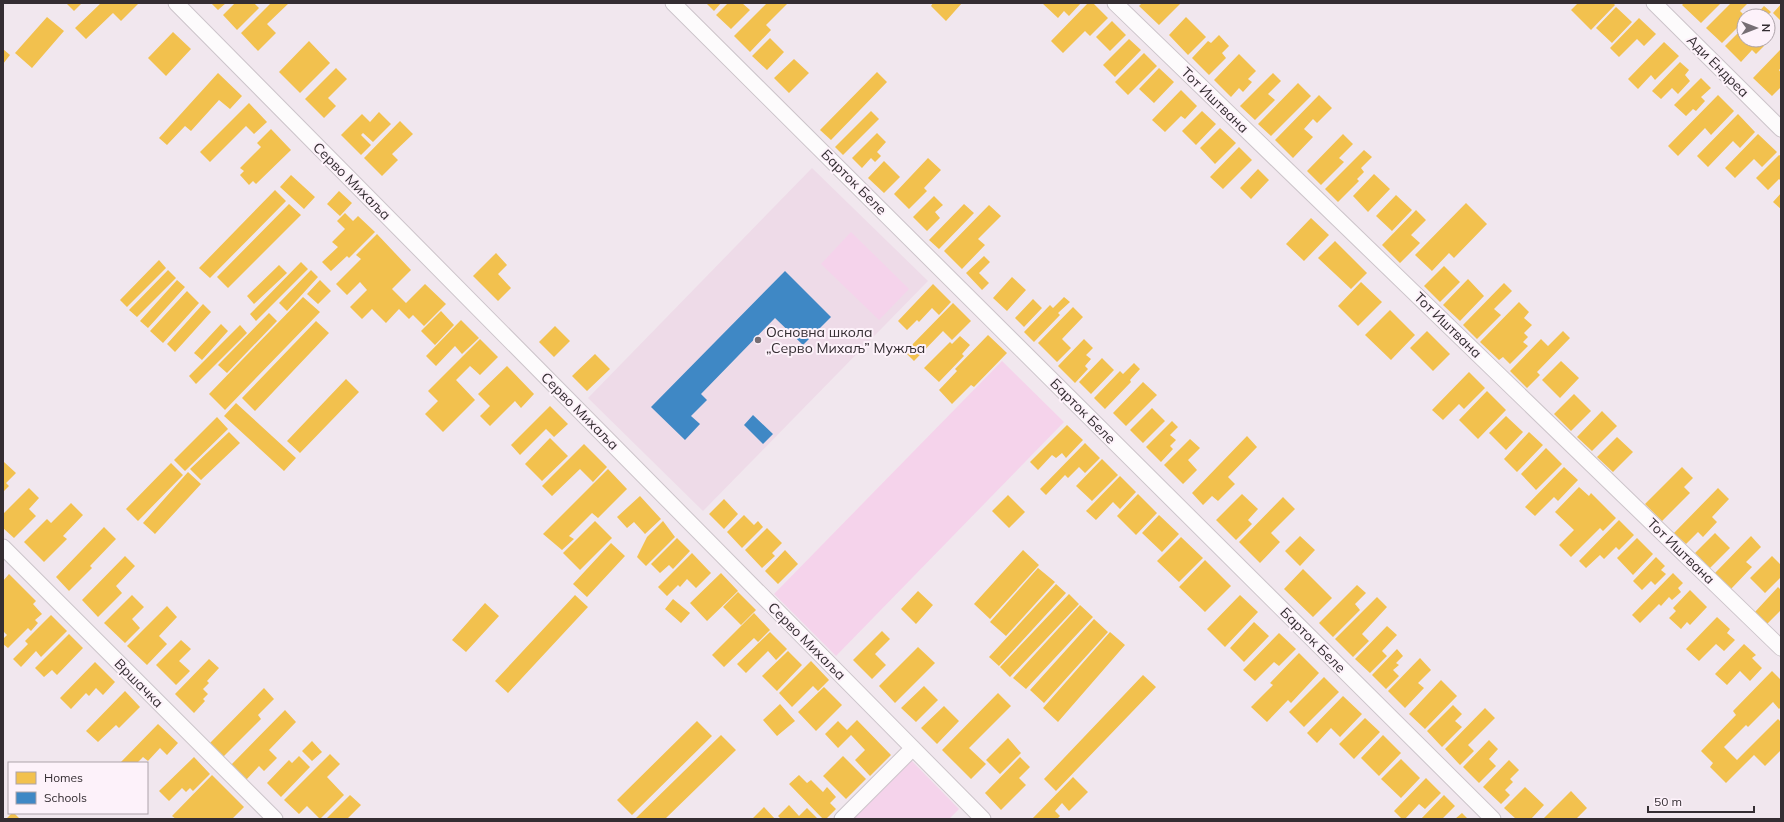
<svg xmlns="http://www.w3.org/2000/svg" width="1784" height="822" viewBox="0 0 1784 822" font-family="Mulish,sans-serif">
<rect width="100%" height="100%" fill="#f1e7ee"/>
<path fill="#eedbe8" d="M812 168 928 281 703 511 588 398Z"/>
<path fill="#f5d3eb" d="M851 232 909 289 879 320 821 264Z
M1002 361 1064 422 836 656 774 594Z
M910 759 959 809 949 819H849Z"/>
<path fill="#f2c14e" d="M66 3H82L74 11Z
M101 3H139L121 21 113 13 86 39 75 28Z
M211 3H226L218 10Z
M235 3H254L259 8 237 30 223 15Z
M271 3H289L267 24 276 33 258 51 241 33Z
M706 3H721L714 11Z
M728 3H742L750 10 731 29 716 15Z
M767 3H788L766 25 771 30 750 52 734 36Z
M933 3H962L946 21 931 6Z
M1042 3H1081L1069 16 1064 11 1058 18Z
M1088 3H1093L1108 18 1090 36 1085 31 1063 53 1051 41Z
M1142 3H1181L1159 25 1139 6Z
M1578 3H1613L1615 5 1591 30 1571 10Z
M1684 3H1721L1701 23 1682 5Z
M1731 3H1748L1740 11 1744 15V21L1722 43 1706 28Z
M1781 4V21L1773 13Z
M1764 6 1771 12 1767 16H1755Z
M1616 7 1632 22 1612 43 1596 28Z
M47 17 64 31 32 68 15 53Z
M1186 17 1206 37 1188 55 1169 35Z
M1639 18 1656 34 1644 46 1637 39 1619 57 1610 48Z
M1112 21 1126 35 1110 51 1096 37Z
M1744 27V40H1759L1764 46 1756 54 1752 50 1741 62 1725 46Z
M173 32 191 49 166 76 148 58Z
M1219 35 1229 46 1222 53 1226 58 1209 75 1192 58 1208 41 1211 43Z
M770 38 784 52 767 70 752 56Z
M1129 39 1141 50 1115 77 1103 65Z
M309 41 330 63 300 93 279 72Z
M1664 42 1679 56 1655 80 1651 75 1638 89 1628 79Z
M3 49 10 55 3 64Z
M1781 49V68L1779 70 1781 73V87L1772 96 1753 78Z
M1144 53 1157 66 1128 95 1115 82Z
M1239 54 1256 71 1248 79 1252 82 1243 92 1239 88 1231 97 1214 80Z
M794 59 809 73 789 93 774 78Z
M1680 62 1689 70 1685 75 1690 81 1678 94 1672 88 1661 99 1652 91Z
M336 68 347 79 328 98 336 106 324 118 305 99Z
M1159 68 1174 82 1154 103 1139 89Z
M877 72 887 82 831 140 820 130Z
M218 73 242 96 230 109 219 100 191 131 185 126 167 145 159 138Z
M1273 73 1281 81 1268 94 1275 100 1255 120 1240 106Z
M1701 78 1711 88 1701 97 1705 101 1696 111 1693 109 1686 116 1674 105Z
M1298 83 1311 96 1271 136 1258 124Z
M1181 90 1197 106 1185 119 1181 116 1165 132 1152 120Z
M1319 95 1332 108 1317 123 1313 119 1304 129 1313 137 1293 158 1275 140Z
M1718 95 1734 111 1711 135 1705 128 1678 156 1668 146Z
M249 103 267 122 254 134 246 126 210 162 200 152Z
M871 111 879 119 843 155 835 147Z
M1202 111 1216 124 1196 145 1182 131Z
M379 112 391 124 373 142 363 133 361 135 371 145 361 155 341 135 362 114 370 122Z
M1738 114 1755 132 1740 148 1733 141 1708 167 1697 156Z
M400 121 413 134 392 154 398 160 382 176 364 158Z
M1220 128 1236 143 1215 164 1200 148Z
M271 129 291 150 256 184 253 181 249 185 240 175 244 171 240 168 261 147 257 143Z
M877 133 886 142 877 152 881 156 875 162 871 158 862 168 852 158Z
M1343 134 1353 144 1339 158 1344 162 1321 185 1307 171Z
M1758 134 1777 152 1762 167 1754 159 1735 178 1725 168Z
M1239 147 1252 160 1223 189 1210 177Z
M1364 150 1372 157 1361 168 1364 172 1357 179 1359 181 1338 202 1325 189Z
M1779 155 1781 156V181L1779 179 1768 190 1756 178Z
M928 158 941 170 924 188 927 191 909 209 894 194Z
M884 161 900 177 884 193 868 178Z
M1258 169 1269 180 1251 199 1240 188Z
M1374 174 1390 189 1368 212 1353 196Z
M291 175 315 197 304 209 280 187Z
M275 190 286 201 210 278 199 268Z
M339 191 352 203 340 216 327 204Z
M1781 193V209L1773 202Z
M1396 195 1412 210 1392 231 1376 216Z
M934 196 943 205 935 212 940 218 927 231 913 217Z
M1466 203 1487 224 1454 258 1449 253 1432 271 1415 255Z
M289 204 301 215 228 288 217 277Z
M964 204 974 213 939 249 929 240Z
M989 205 1001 216 978 239 985 245 962 269 944 251Z
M1416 210 1426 220 1411 235 1420 243 1400 263 1382 245Z
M345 213 353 221 358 216 375 232 349 258 347 256 331 271 322 262 338 247 332 242 345 229 337 221Z
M1311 218 1329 235 1304 261 1286 244Z
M377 234 411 270 392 289 406 303 425 284 446 304 424 326 413 315 409 319 399 309 386 323 372 309 362 319 350 307 367 290 360 282 347 295 336 284 361 259 356 255Z
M1335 241 1367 273 1351 289 1318 258Z
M496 253 507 265 498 274 511 288 498 301 473 276Z
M984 256 990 262 979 273 989 283 982 290 966 273Z
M159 260 166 268 127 307 120 300Z
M301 262 308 269 256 321 250 314Z
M279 265 287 273 254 304 247 296Z
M1444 266 1460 282 1440 302 1424 286Z
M168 270 176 278 137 317 129 310Z
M311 270 318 277 287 311 279 303Z
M1012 277 1026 290 1007 311 993 298Z
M1468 279 1484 296 1460 321 1443 305Z
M177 280 185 287 148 328 140 321Z
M320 280 331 291 318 304 307 294Z
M1361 282 1382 302 1358 326 1338 306Z
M1504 283 1512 291 1494 309 1501 315 1477 339 1463 325Z
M933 284 951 302 939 315 932 308 919 322 917 320 907 330 898 321Z
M187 291 199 303 163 343 150 331Z
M303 297 320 312 225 410 209 394Z
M1064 297 1070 302 1058 313 1060 315 1034 342 1024 332 1050 305 1053 308Z
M1033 299 1042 308 1024 327 1015 318Z
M1519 302 1529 312 1524 318 1532 325 1524 333 1528 337 1523 342 1528 346 1510 364 1503 357 1499 360 1480 342Z
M953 303 971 321 952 340 943 331 914 361 905 352Z
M203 304 211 312 175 352 167 344Z
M1073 307 1083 317 1062 339 1071 348 1057 362 1038 343Z
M1390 310 1415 335 1391 360 1365 335Z
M441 311 454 325 435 345 421 331Z
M269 313 277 321 227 373 218 365Z
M461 320 479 338 462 354 455 346 436 366 426 356Z
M316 321 329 333 255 411 242 398Z
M221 324 228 331 202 360 194 353Z
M240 325 247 333 196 384 189 376Z
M555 326 570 341 554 357 539 342Z
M1427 331 1450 354 1433 371 1410 348Z
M1563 331 1570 338 1537 372 1540 375 1527 388 1510 371 1541 339 1548 346Z
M988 335 1007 353 974 387 971 385 952 404 939 390 957 371 955 369Z
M960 336 970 345 962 354 964 356 939 382 924 368 950 342 952 344Z
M480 339 498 357 480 375 470 366 456 380 475 400 443 432 425 414 438 401 428 391Z
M1084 339 1093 348 1086 355 1091 359 1085 366 1088 369 1075 383 1058 366Z
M595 354 610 369 587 391 572 376Z
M1102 358 1114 370 1091 394 1079 382Z
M1561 361 1579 378 1560 398 1542 380Z
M1134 363 1140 369 1130 380 1131 382 1105 409 1094 398 1120 371 1123 374Z
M507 366 534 394 521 408 515 401 490 426 480 416 490 406 478 394Z
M1469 372 1485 388 1464 409 1459 404 1443 420 1432 410Z
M346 379 359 392 300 453 287 441Z
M1143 382 1157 395 1126 426 1113 413Z
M1487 391 1506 410 1478 439 1459 420Z
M1574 394 1591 411 1571 431 1554 414Z
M236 403 296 458 284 471 224 416Z
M550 406 568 424 554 437 546 429 520 455 511 445Z
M1152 408 1165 421 1143 443 1130 430Z
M1602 411 1617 426 1592 451 1577 437Z
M1506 416 1523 432 1506 450 1489 433Z
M217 417 228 429 185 471 174 460Z
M1172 421 1178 427 1170 435 1176 440 1170 446 1173 449 1161 462 1146 447Z
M1067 425 1083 440 1066 458 1062 453 1056 458 1052 455 1038 470 1030 462Z
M229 432 240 443 201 480 190 469Z
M1529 432 1543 445 1517 472 1504 459Z
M1247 436 1257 447 1228 477 1235 484 1218 501 1212 496 1203 505 1192 493Z
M1617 437 1633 452 1613 472 1597 457Z
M550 438 568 456 542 481 525 464Z
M1190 439 1200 448 1188 460 1197 470 1183 484 1164 465Z
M1085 443 1100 458 1085 473 1079 467 1068 478 1065 475 1046 495 1040 489Z
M584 444 607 467 593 482 580 469 552 496 542 486Z
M1546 448 1562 464 1536 490 1521 474Z
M1102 459 1118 475 1092 501 1076 486Z
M4 462 16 473 6 483 9 486 3 492V463Z
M171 463 183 475 138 521 126 509Z
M1564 467 1578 480 1558 501 1554 497 1535 516 1525 507Z
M1682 467 1693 478 1684 487 1690 493 1662 521 1645 504Z
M608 469 627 489 598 518 592 513 569 536 574 539 562 550 543 534Z
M188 472 201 484 155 534 143 523Z
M1120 476 1136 492 1120 509 1113 502 1096 520 1086 511Z
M1579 487 1589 496 1591 493 1616 518 1603 531 1600 528 1571 557 1559 545 1574 530 1555 512Z
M29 488 39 498 29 509 36 516 14 538 3 528V514Z
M1718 488 1729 499 1712 517 1717 522 1703 537 1698 532 1686 544 1674 533Z
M1138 494 1157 513 1136 535 1117 516Z
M1242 494 1258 509 1248 520 1252 524 1236 540 1216 520Z
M1008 495 1025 512 1009 528 992 511Z
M640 496 661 519 645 534 634 522 627 528 617 517Z
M1283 497 1295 509 1271 533 1280 542 1260 563 1239 542Z
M724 499 738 514 724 529 709 514Z
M71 503 83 515 63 536 67 539 44 562 24 542 47 519 51 523Z
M744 515 754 525 758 521 763 527 742 548 727 532Z
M1159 515 1179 534 1162 552 1142 533Z
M1619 520 1634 535 1619 550 1616 547 1604 559 1600 555 1586 568 1579 561Z
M595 521 612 538 580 570 563 553Z
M663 521 675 537 646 566 637 557 647 537Z
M104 527 116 539 90 566 92 568 69 591 56 577Z
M767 528 782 543 772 553 775 556 762 568 745 550Z
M1715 533 1730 548 1710 568 1695 553Z
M1300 536 1315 550 1300 566 1285 551Z
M1751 536 1761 547 1746 562 1752 567 1731 589 1715 573Z
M1181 537 1203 558 1179 582 1157 561Z
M677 538 690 551 673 569 669 565 660 573 651 564Z
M1637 538 1653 554 1633 575 1617 558Z
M611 543 625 556 587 597 573 584Z
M785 550 798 564 778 584 765 571Z
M1023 550 1039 565 990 619 974 604Z
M692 553 711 573 696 588 687 579 680 587 678 585 667 596 658 587Z
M125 556 135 566 116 586 122 593 98 617 82 600Z
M1772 556 1781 565V577L1765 593 1750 578Z
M1656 557 1665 566 1661 570 1666 574 1655 585 1651 581 1642 590 1633 581Z
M1205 560 1231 586 1205 612 1179 587Z
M1038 568 1055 582 1006 636 990 622Z
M1303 569 1332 598 1313 617 1284 589Z
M721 573 738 591 707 621 690 603Z
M1673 573 1683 583 1678 588 1681 592 1672 600 1669 597 1661 606 1659 604 1640 623 1632 615Z
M9 574 36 601 33 604 42 614 35 620 38 623 31 631 28 628 8 648 3 644V639L7 635 3 631V581Z
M1056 584 1066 593 999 666 989 657Z
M1357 585 1366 593 1355 604 1360 610 1333 637 1319 623Z
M1778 587 1781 590V612L1780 611 1767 624 1755 612Z
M1690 590 1707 607 1690 625 1687 622 1681 629 1669 618 1676 611 1673 608Z
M918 591 933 605 916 624 901 609Z
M738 592 756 610 741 625 723 607Z
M1069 594 1079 604 1010 677 1000 667Z
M132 595 144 607 132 619 140 628 125 643 104 623Z
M575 595 588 607 508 693 495 681Z
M1240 595 1258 612 1225 647 1207 629Z
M1377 597 1387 607 1362 634 1369 641 1353 657 1335 639Z
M673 599 690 613 681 623 665 609Z
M485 603 499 616 466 652 452 640Z
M1080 605 1093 617 1026 689 1013 678Z
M167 606 177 617 159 636 167 644 147 665 127 646Z
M754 613 770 630 758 642 754 638 724 667 712 655Z
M51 615 67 631 41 657 36 651 21 667 13 659 28 644 25 641Z
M1717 617 1730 629 1727 633 1735 640 1724 651 1716 644 1699 661 1686 649Z
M1094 619 1108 632 1044 703 1030 690Z
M1254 622 1269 636 1244 662 1230 648Z
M1387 626 1397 635 1382 651 1387 656 1370 673 1355 659Z
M882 631 890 639 875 654 886 665 872 679 853 660Z
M770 632 787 649 776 660 768 651 746 673 737 664Z
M1110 632 1125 645 1058 722 1043 708Z
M1279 633 1296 649 1279 666 1274 662 1255 681 1243 670Z
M69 634 83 648 57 675 52 670 44 677 35 668Z
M181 640 191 649 179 661 190 671 176 685 156 665Z
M1744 644 1756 655 1752 658 1762 668 1750 681 1740 671 1727 685 1715 674Z
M918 647 935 663 895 703 879 686Z
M1397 649 1403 656 1396 663 1399 665 1393 670 1399 676 1386 689 1372 675Z
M788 651 802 665 777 691 762 676Z
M1299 653 1319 673 1291 703 1288 700 1267 722 1251 707 1273 685 1270 683Z
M1420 658 1431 670 1418 683 1424 688 1405 708 1388 691Z
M209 659 219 668 207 681 209 683 203 689 208 694 203 699 205 701 194 713 175 694Z
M811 661 829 680 818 691 813 686 792 707 779 693Z
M95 662 115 682 103 695 96 688 89 696 86 693 71 709 60 698Z
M1772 671 1781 680V707L1779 709 1773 702 1748 727 1746 725 1724 747 1737 760 1778 719 1781 722V750L1765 766 1754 755 1726 783 1710 767 1713 763 1701 751 1736 715 1733 711Z
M1143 675 1156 687 1056 791 1044 779Z
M1324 677 1339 692 1304 727 1289 712Z
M1441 680 1457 696 1425 729 1409 714Z
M924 686 938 700 916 722 901 708Z
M824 687 842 705 816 731 798 712Z
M264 688 274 699 258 715 261 719 223 757 209 744Z
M125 691 140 707 119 728 116 725 98 742 86 731Z
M998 693 1011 706 969 748 986 764 971 779 942 750Z
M1343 696 1362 714 1340 737 1331 728 1317 743 1307 733Z
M780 704 795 721 777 736 763 720Z
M1453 705 1462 714 1455 721 1462 727 1442 747 1427 731Z
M944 706 959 721 937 744 921 728Z
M1485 708 1495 718 1468 745 1474 751 1460 765 1445 749Z
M285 710 296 722 269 750 277 758 264 771 259 766 246 780 231 765Z
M1365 718 1380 732 1354 759 1339 744Z
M857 720 891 755 870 776 855 760 865 750 851 735 838 748 825 734 838 721 847 730Z
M697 721 712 736 632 815 617 800Z
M158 724 178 743 167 755 160 748 148 761 143 757 137 763H120Z
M721 735 736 750 665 819H635Z
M1383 735 1401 753 1379 776 1361 758Z
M1008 738 1021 753 1000 774 986 760Z
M1489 740 1498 749 1489 759 1496 766 1479 783 1463 767Z
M312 741 322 752 312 761 302 751Z
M330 754 340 764 327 777 344 795 320 819 307 806 299 814 284 800Z
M299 756 310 767 281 797 267 783 289 760 292 763Z
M843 756 866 779 846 799 823 776Z
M194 757 210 774 193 791 190 788 186 792 182 788 169 801 159 791Z
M1020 757 1030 767 1019 778 1026 785 1001 810 985 793Z
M1401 759 1420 778 1401 798 1381 779Z
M1509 760 1519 770 1510 779 1513 782 1505 790 1510 795 1501 804 1483 787Z
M212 775 244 807 232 819H176L172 816Z
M799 775 807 783 811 780 823 792 827 787 836 797 830 803 836 809 826 819H823L789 784Z
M1073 777 1088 792 1069 811 1062 803 1055 811 1060 816 1057 819H1032Z
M1426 778 1441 793 1425 809 1419 804 1405 819H1402L1394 811Z
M1525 787 1544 805 1531 819H1516L1504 808Z
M1571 791 1587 808 1576 819H1543Z
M350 795 361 805 347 819H326Z
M1444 795 1455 806 1442 819H1421Z
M789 805 799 816 807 808 818 819H781L778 816Z
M764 807 775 819H752Z
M12 813H14L20 819H6Z
M1462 813 1468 819H1455Z"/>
<path fill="#3f88c5" d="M785 271 831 317 803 345 775 318 701 394 707 400 691 416 700 424 685 440 651 407Z
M753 415 773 434 763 444 744 425Z"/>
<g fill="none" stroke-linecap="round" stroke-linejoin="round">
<defs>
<path id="minor" d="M176 3 983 819
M673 3 1493 819
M1115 3 1781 648
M1654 3 1781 129
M3 547 275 819
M842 819 913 748"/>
</defs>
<use href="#minor" stroke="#ccc4ca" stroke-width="17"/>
<use href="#minor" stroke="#fdfbfc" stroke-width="15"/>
</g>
<circle fill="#766e74" stroke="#fdf2fa" stroke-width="1.5" cx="758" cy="340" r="4"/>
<g text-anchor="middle" stroke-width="4" stroke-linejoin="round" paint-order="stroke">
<g font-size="14" fill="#342d32" stroke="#fdf2fa">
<text transform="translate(1718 66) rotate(45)" y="5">Ади Ендреа</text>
<text transform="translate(1215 100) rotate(44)" y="5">Тот Иштвана</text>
<text transform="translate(352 181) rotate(45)" y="5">Серво Михаља</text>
<text transform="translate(854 182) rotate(45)" y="5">Барток Беле</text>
<text transform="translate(1448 325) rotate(44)" y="5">Тот Иштвана</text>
<text transform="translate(580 411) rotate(45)" y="5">Серво Михаља</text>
<text transform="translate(1083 411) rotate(45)" y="5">Барток Беле</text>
<text transform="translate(1681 551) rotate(44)" y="5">Тот Иштвана</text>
<text transform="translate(1313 640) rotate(45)" y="5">Барток Беле</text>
<text transform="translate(807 641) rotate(45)" y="5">Серво Михаља</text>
<text transform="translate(139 683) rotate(45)" y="5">Вршачка</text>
</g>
<g font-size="14" fill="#342d32" stroke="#fdf2fa" text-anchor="start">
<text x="766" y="337">Основна школа<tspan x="766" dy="16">„Серво Михаљ” Мужља</tspan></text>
</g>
</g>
<rect width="1784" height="822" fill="none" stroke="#342d32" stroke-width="8"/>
<rect x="8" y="762" width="140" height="52" fill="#fdf2fa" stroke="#ada3aa"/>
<rect x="16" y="772" width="20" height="12" fill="#f2c14e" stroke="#ada3aa"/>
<text x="44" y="782" font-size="12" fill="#342d32">Homes</text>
<rect x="16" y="792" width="20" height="12" fill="#3f88c5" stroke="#ada3aa"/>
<text x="44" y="802" font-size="12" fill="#342d32">Schools</text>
<g transform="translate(1756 28) rotate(90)"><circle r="19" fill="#fdf2fa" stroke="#ada3aa"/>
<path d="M0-3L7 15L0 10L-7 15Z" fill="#766e74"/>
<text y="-6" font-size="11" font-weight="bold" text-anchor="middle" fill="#342d32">N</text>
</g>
<path d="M1648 806v6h106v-6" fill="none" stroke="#342d32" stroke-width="2"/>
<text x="1654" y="806" font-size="12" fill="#342d32" stroke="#fdf2fa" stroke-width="3" paint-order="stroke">50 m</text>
</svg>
